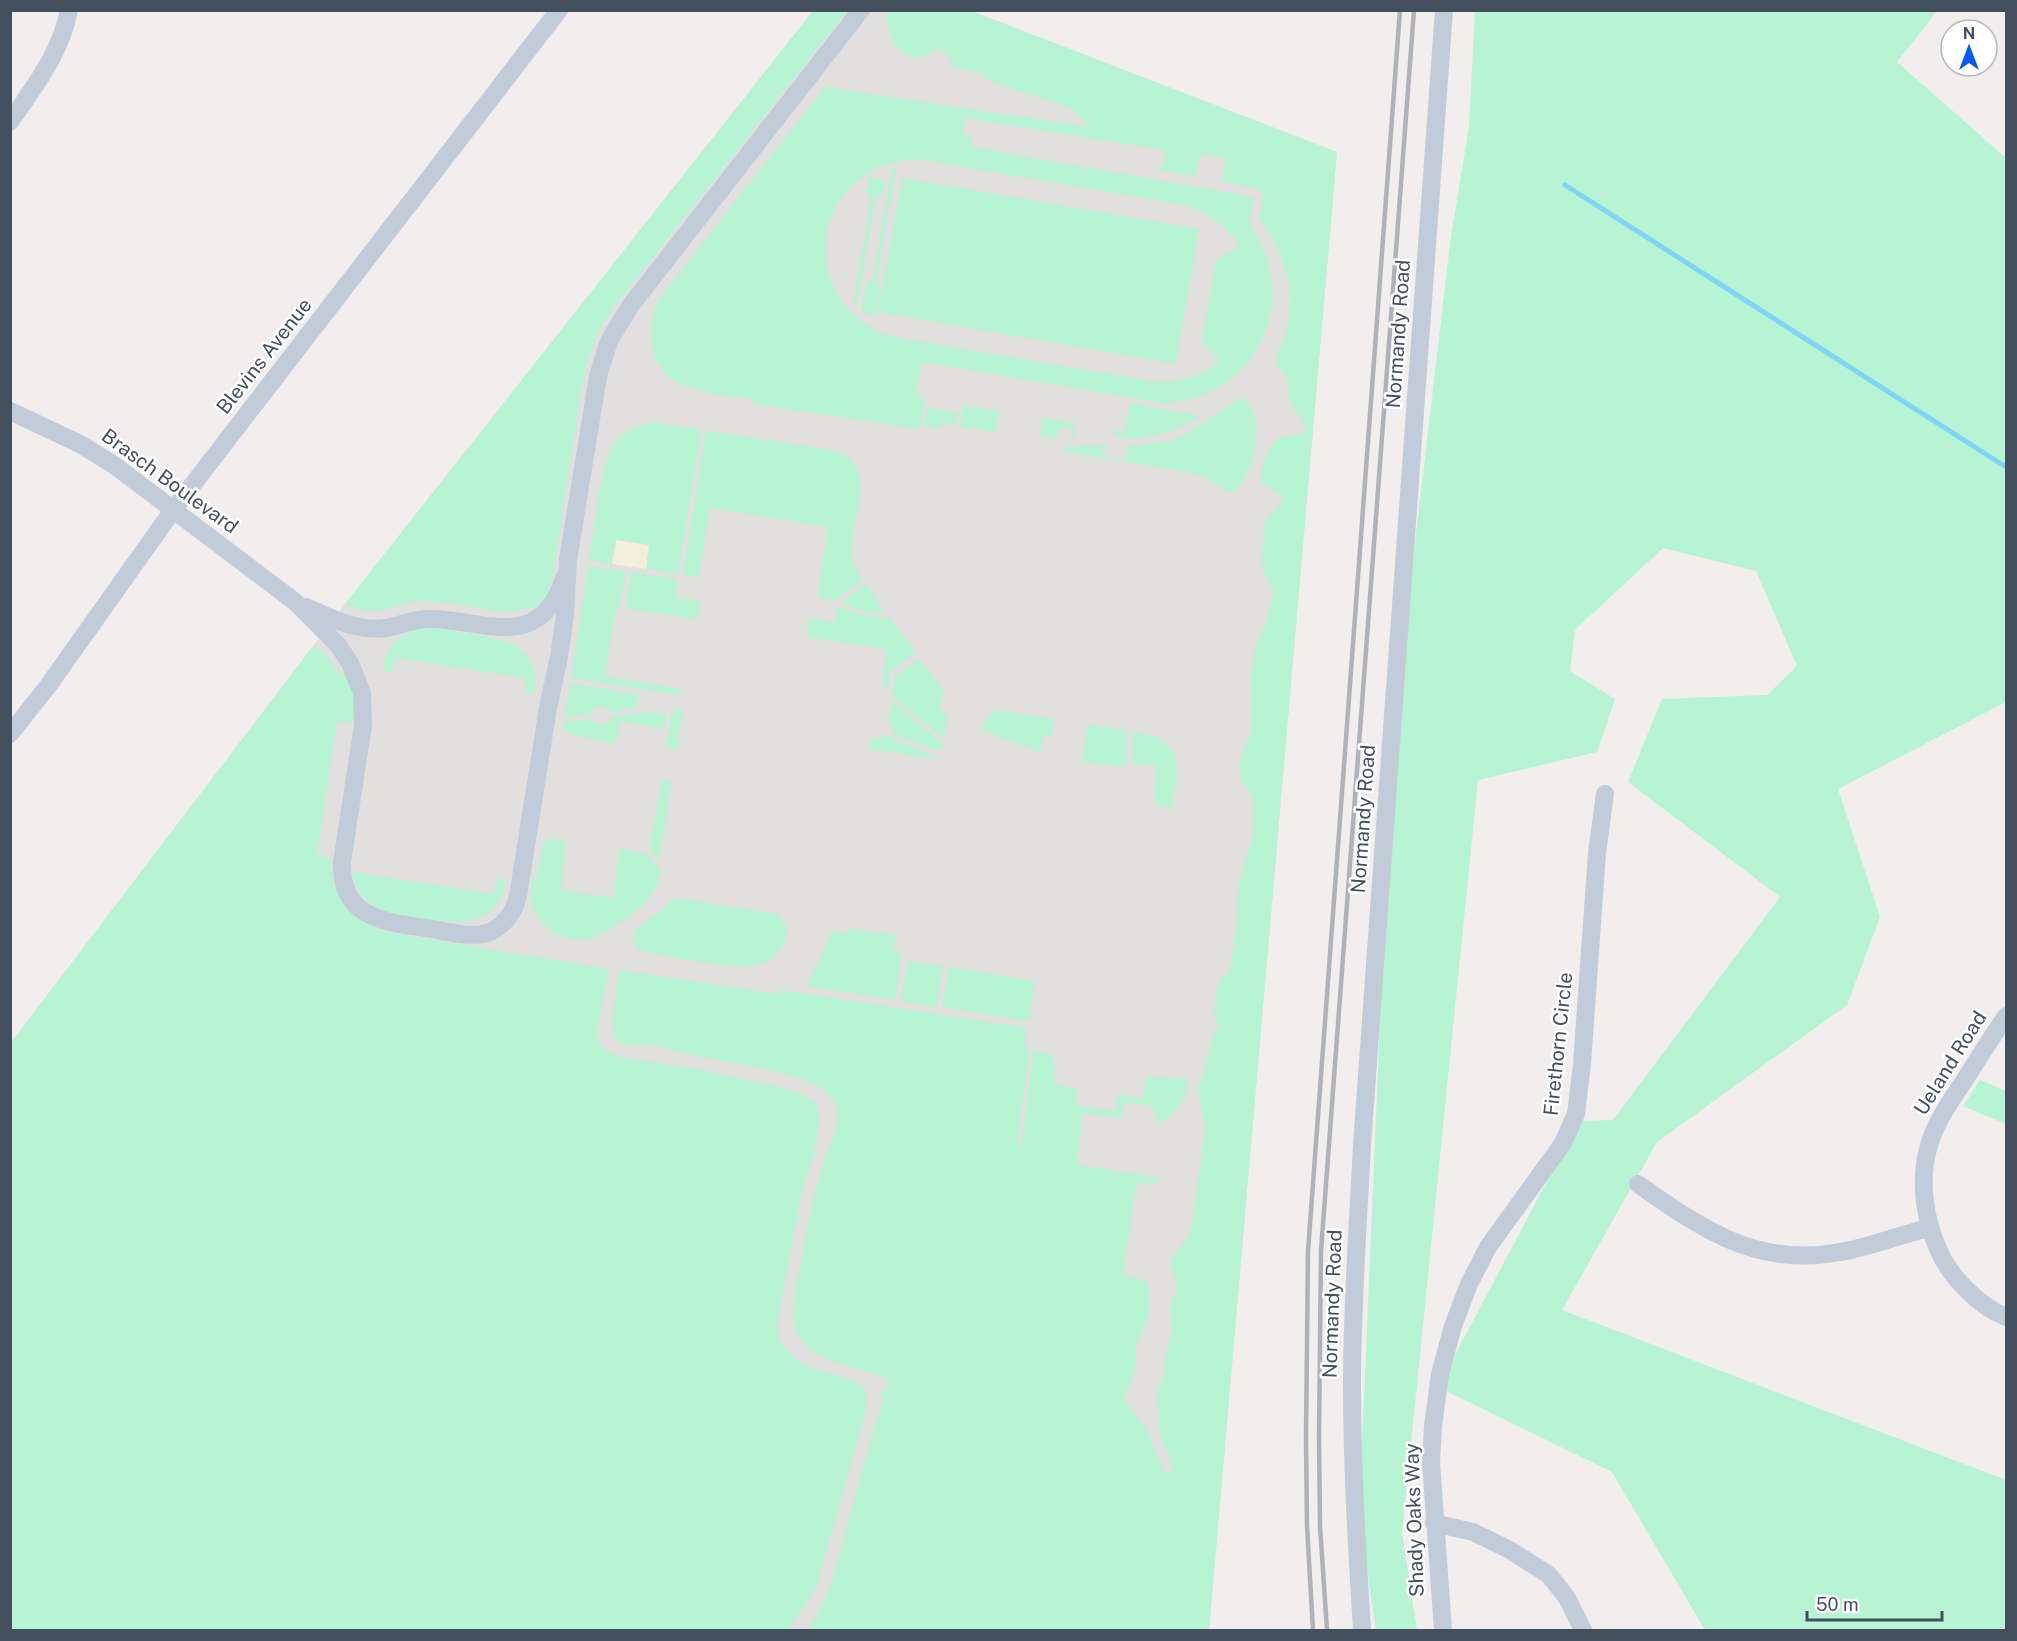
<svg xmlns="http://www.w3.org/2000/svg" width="2017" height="1641" viewBox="0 0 2017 1641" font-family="'Public Sans',sans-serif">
<rect width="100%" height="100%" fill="#f1eeed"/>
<path fill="#e2dfdf" d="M813 11H971L1337 152 1209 1630H11L10 1044 345 604Z"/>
<path fill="#b6f4d3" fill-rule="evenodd" d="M813 11H847L614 307C595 333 587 360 581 391L553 576 547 595 535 609C525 608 514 613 503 612 478 609 451 601 426 601 394 602 379 620 345 604Z
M888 11H971L1337 152 1209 1630H808C832 1595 839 1555 850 1515 860 1476 871 1438 883 1400L880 1391H886L889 1383 888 1380 883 1377C839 1361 786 1361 794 1299 803 1254 810 1204 824 1161 829 1142 841 1130 837 1109 834 1095 821 1087 808 1082 762 1064 710 1062 662 1047 644 1041 624 1054 613 1034L612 1019 619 970 777 994 781 990 1022 1027 1026 1031V1049L1030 1051 1017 1144 1021 1145 1034 1051 1051 1054 1055 1068 1054 1083 1077 1089 1076 1105 1115 1111 1117 1095 1143 1098 1147 1077 1188 1079C1188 1099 1175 1112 1160 1124L1151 1106 1124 1102 1121 1118 1082 1113 1077 1165 1160 1178 1156 1183 1137 1182 1123 1274 1149 1283V1315L1136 1346 1135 1371 1124 1401 1145 1426 1165 1474 1174 1470 1159 1433 1158 1391 1165 1372 1164 1361 1172 1331 1170 1306 1176 1292V1281L1170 1264 1172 1258 1191 1232 1205 1126 1198 1090 1214 1034 1218 1028 1214 1011 1216 991 1220 981 1230 970 1236 930 1239 884 1253 835V799L1240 777 1239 767 1241 757 1251 731V681L1255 647 1265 625 1273 596V589L1264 573 1262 563 1264 527 1265 520 1282 502 1280 494 1261 482C1260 469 1268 440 1283 437 1292 435 1298 437 1306 431 1305 421 1295 412 1291 403 1287 394 1290 384 1286 376 1285 372 1279 370 1278 366 1273 355 1282 345 1285 335 1298 295 1284 250 1259 219L1263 194 1259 189 1222 182 1226 158 1200 154 1196 176 1158 170V166H1163L1165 150 965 118 962 134 972 136 971 147 1254 197 1249 224C1304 300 1256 400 1162 403L922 362 916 396 925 398 920 429 753 404V399C730 396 706 395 685 386 648 371 645 332 658 300L825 87 1090 127 1071 108 995 83 976 71 958 69 952 66 949 56 938 48C933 51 928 55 922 57 899 62 882 29 888 11ZM917 159 1184 205C1207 212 1227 226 1240 246L1216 260 1202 341 1219 362C1201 376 1181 383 1157 382L900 338C793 314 804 165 917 159Z
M1475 11H1937L1897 62 2006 158V702L1838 789 1880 917 1847 1005 1657 1142 1562 1310 2006 1480V1630H1705L1612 1472 1438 1387 1579 1121 1613 1120 1780 897 1628 782 1662 699 1767 695 1797 666 1756 571 1663 548 1575 630 1570 671 1615 699 1597 752 1478 780 1402 1533 1417 1630H1376L1359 1517 1392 737 1451 236 1469 127Z
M892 169H896L876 283 881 284 876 316 861 313 867 281 872 282Z
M869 177 885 180 883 195H878L875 200 857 306 853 305 871 200 870 194 866 192Z
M902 178 1199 229 1176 364 878 312Z
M1243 397C1267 415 1255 474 1234 492H1228L1209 479 1192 473 1063 451 1065 447 1107 445V449L1101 448 1100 451 1106 453V457L1125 460 1128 446 1168 441 1179 438Z
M1130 403 1200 416C1177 430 1141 446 1114 434V430L1125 431Z
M963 405 999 411 996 432 960 427Z
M927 408 958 413 956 425 942 423 941 428 924 426Z
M1042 418 1076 424 1074 439 1071 440 1073 429 1060 427 1057 439 1040 436Z
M659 423 699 429 701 433 678 574 646 569 649 545 616 540 612 564 589 560C592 540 595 520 598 501 605 461 609 423 659 423Z
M708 431 832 450C882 463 850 518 852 552 852 562 857 569 862 578L861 581 835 600 818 597 828 527 710 508 699 577 683 575 705 434Z
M588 566 626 571 621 600 618 608H616L605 676 681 689 680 695 571 678Z
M631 572 677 579 675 597 700 601 697 619 627 609 626 600Z
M863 585H867L884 611 868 613 843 604 842 602Z
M837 607 861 615 889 618 914 648 913 655 890 672 888 689 882 684 887 649 807 637 809 618 835 622Z
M422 628C436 627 451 631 465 633 502 639 539 643 535 690L531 695 525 692 526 678 395 658 392 671 385 672 383 663C389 644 402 632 422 628Z
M314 645 326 655 341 675 347 676 354 695 353 722 351 723 337 722 317 855 330 858C334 902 349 922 392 933L609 969 597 1032 600 1045 607 1051 620 1057 702 1070 775 1086 802 1094 815 1103 818 1110 819 1120 814 1154 803 1185 778 1320C777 1333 779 1340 787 1350 809 1378 847 1369 865 1389L867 1398 863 1421 816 1588 788 1630H11L10 1044Z
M919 659 944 691 940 708 947 716 944 739 892 696 895 676Z
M572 684 639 694 637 708 610 712 606 707C599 704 593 706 591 714L565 717 569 687Z
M891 701 943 744 942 750 929 748 893 733 889 722Z
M678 708H683L677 750 667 749 666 746 671 714Z
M995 710 1053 719 1055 723 1051 737 1044 735 1040 752 982 730 985 719Z
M644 712 666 715 664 729 621 721 615 744 572 735 562 728 563 722 592 719 597 724C603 726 609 724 611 717Z
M1088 725 1127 730V765L1121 766V767L1082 761Z
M1132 732C1186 737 1178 767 1172 809L1155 804 1156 764 1133 765Z
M883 736H888L942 760 869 749 870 741Z
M662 780 672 781 659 859 649 850Z
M549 839 566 841 561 890 614 898 619 849 646 853 655 864H658V869L661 870C657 897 638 912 616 925 607 931 598 937 587 939 562 943 537 926 531 901 530 894 531 886 532 878L537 879 542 847 545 841Z
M352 872 493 894 497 879 503 878 506 884C492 942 427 918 385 912 367 904 356 892 352 872Z
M676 898 777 914 786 924C788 934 786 942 780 950 774 957 766 963 757 965 733 971 669 956 641 951L636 949 633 940 635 930Z
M849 928 896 935 894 951 902 952 895 1000 807 986 832 931 848 934Z
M908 961 943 966 937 1007 901 1001Z
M949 967 1035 981 1029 1021 942 1007Z
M1980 1080 2006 1091V1124L1963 1106Z"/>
<path fill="#f4eedc" d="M616 540 649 545 646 569 612 564Z"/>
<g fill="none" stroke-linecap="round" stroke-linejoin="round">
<path stroke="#7ed5f6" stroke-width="5" d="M1565 185 2006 467"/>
<path stroke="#c2ccd8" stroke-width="18" d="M10 122C34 87 61 53 69 10
M10 411 80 444 114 465 294 601 338 645 350 663 362 693 363 725 342 862C340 920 387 922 432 929 450 932 470 938 487 933 503 928 515 911 518 896L548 708 559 657 565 615 568 560 598 376 609 341 631 305 861 10
M306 607C331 618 358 632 386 628 402 625 415 618 431 619 487 620 539 653 564 578
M10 734 48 686 173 510 559 10
M2006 1016C1992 1037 1978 1059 1964 1081 1950 1102 1934 1124 1928 1149 1919 1183 1925 1220 1939 1251 1951 1278 1979 1306 2006 1317
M1638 1184C1702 1229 1757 1268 1840 1252 1870 1247 1899 1235 1929 1228
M1434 1523 1473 1532 1510 1550 1549 1575 1567 1598 1583 1630
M1362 1630C1357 1549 1352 1467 1352 1385 1352 1305 1358 1225 1362 1145L1444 10
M1443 1630 1431 1462 1433 1426 1440 1374 1453 1326 1469 1284 1488 1247 1563 1143 1576 1114 1582 1064 1597 853 1605 794"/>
<path stroke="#afb2b9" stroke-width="4.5" d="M1313 1630 1307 1526 1306 1437 1308 1251 1400 10
M1327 1630 1320 1526 1319 1437 1321 1251 1414 10"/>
</g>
<g text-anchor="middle" stroke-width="5" stroke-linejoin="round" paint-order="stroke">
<g font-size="20" fill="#444f5e" stroke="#fff">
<text transform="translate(1398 334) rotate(-86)" y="7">Normandy Road</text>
<text transform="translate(264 356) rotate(-52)" y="7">Blevins Avenue</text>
<text transform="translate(170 481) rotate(36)" y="7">Brasch Boulevard</text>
<text transform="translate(1363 819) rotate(-86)" y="7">Normandy Road</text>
<text transform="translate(1558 1044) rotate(-84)" y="7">Firethorn Circle</text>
<text transform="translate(1950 1063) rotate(-58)" y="7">Ueland Road</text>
<text transform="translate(1332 1304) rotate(-88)" y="7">Normandy Road</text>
<text transform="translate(1414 1520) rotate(-92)" y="7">Shady Oaks Way</text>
</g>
</g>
<rect width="2017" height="1641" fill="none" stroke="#444f5e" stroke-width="24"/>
<g transform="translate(1969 48)"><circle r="28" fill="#ffffff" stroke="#b4b9bf" stroke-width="1.5"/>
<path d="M0-4.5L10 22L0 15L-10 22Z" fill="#035bf5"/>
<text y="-9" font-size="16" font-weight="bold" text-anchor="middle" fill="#444f5e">N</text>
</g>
<path d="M1807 1611v9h135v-9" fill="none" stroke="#444f5e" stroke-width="3"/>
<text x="1816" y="1611" font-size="18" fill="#444f5e" stroke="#ffffff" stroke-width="4.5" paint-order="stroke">50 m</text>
</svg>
